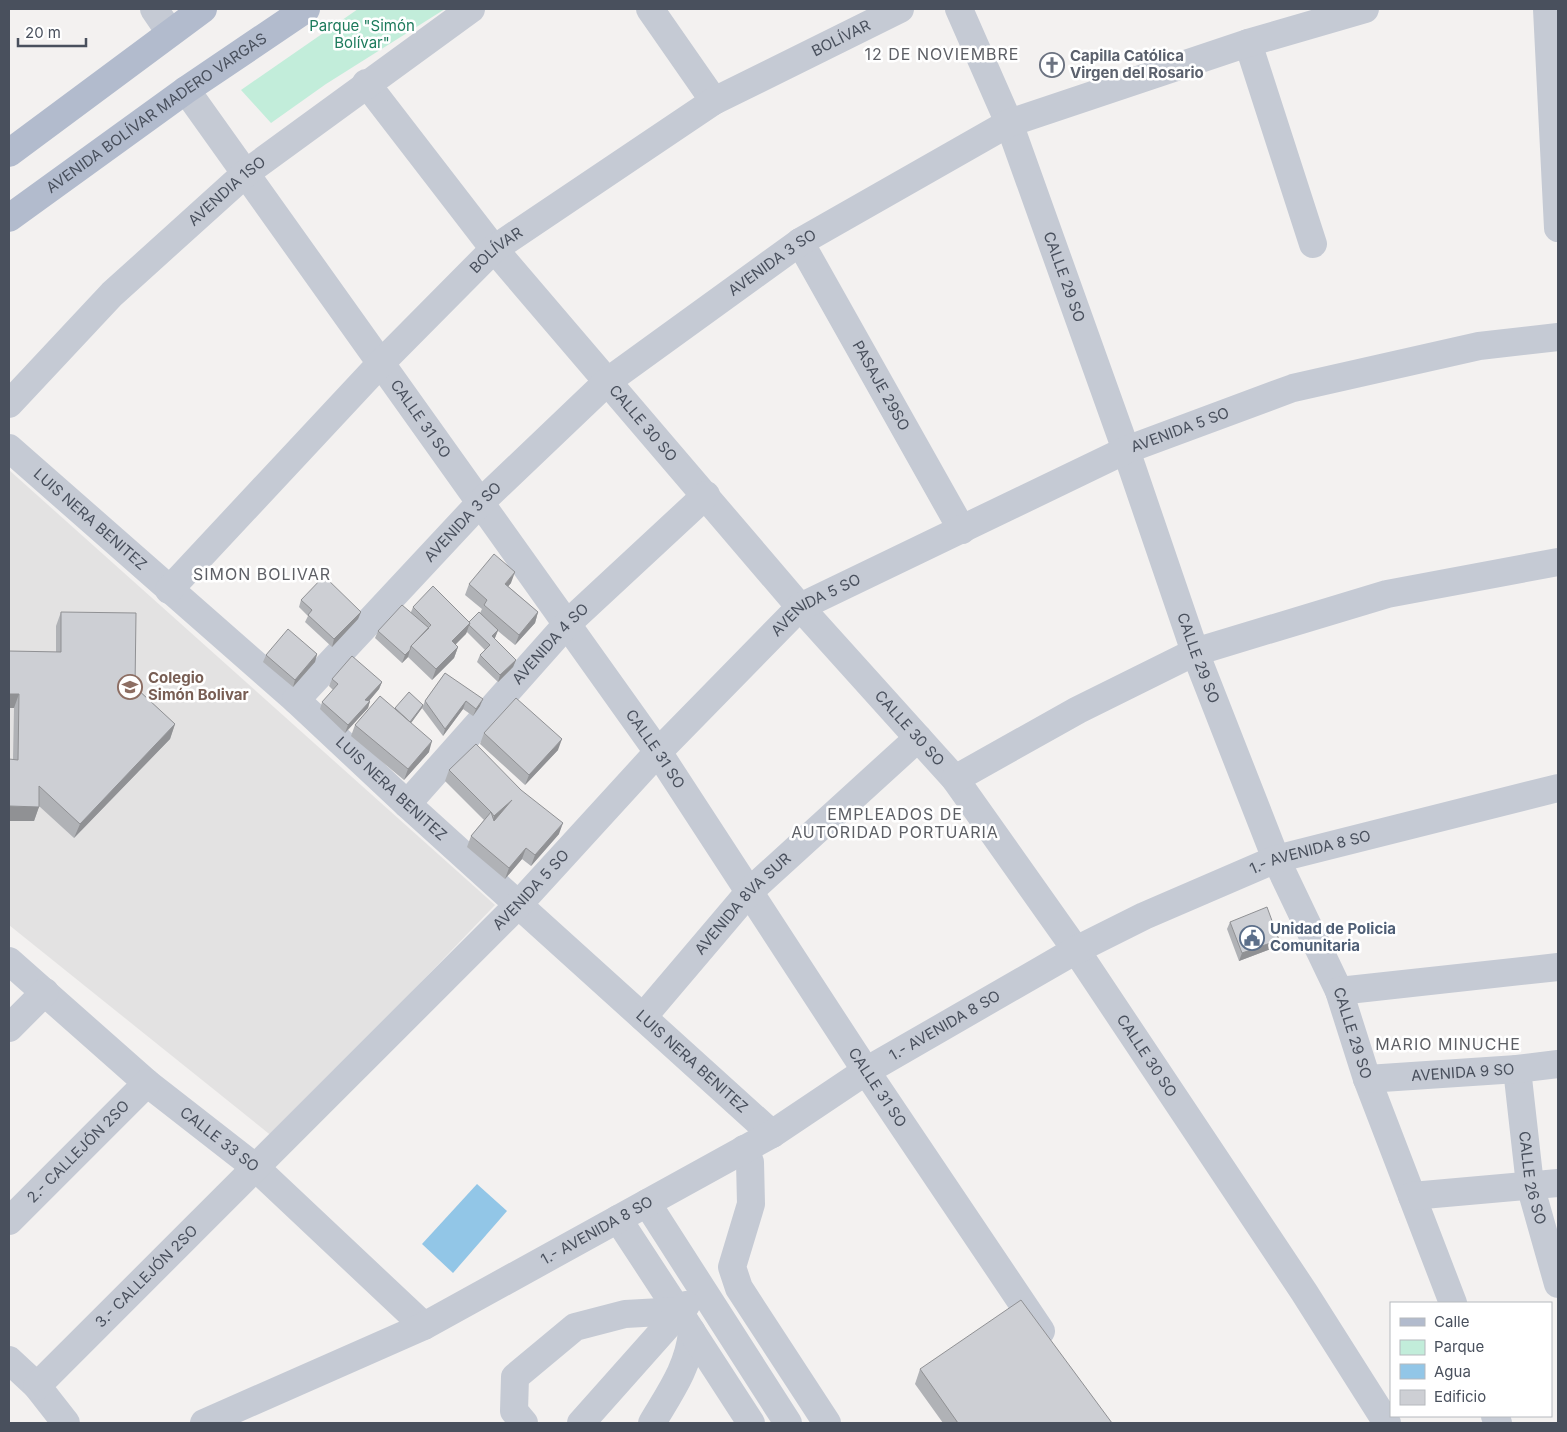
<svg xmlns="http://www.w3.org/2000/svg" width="1567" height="1432" viewBox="0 0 1567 1432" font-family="Inter,sans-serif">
<rect width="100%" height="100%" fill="#f3f1f0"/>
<path fill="#e3e2e2" d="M9 470 495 905 273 1137 9 925Z"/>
<path fill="#c2edda" d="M358 9H445L326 84 271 123 241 90Z"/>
<path fill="#92c6e7" d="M477 1184 507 1211 453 1273 422 1244Z"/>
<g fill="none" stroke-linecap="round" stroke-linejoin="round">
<g stroke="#c5cad4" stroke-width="28">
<path d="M154 9 169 31"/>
<path d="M650 9 714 101"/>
<path id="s1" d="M959 9 1009 123 1126 450 1195 652 1276 859 1339 991 1367 1079 1453 1303"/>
<path d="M1547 9 1558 228"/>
<path d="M1248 43 1313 244"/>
<path id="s2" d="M366 83 494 249 800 607 955 779 1076 950 1304 1292 1387 1423"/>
<path id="s3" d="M186 90 658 752 866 1071 1041 1331"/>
<path id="s4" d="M800 242 962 530"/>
<path id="s5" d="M9 404 112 294 246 173 471 9"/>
<path id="s6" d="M9 448 296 700 407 804 772 1134"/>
<path id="s7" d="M169 590 381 363 494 249 714 101 900 9"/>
<path id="s8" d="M296 700 479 504 608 381 800 242 1009 123 1248 43 1365 9"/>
<path d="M955 779 1078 710 1195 652 1387 594 1558 562"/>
<path id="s9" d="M407 804 567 624 706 495"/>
<path id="s10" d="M9 961 147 1083 256 1168 424 1326"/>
<path d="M1339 991 1558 967"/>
<path id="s11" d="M643 1017 750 891 918 738"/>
<path d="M9 1028 45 992"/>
<path id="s12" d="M1517 1069 1530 1185 1558 1284"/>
<path id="s13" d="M1367 1079 1517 1069 1558 1064"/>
<path d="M744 1149 750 1162 751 1204 732 1267 739 1288 827 1423"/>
<path d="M1412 1196 1558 1183"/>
<path d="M647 1203 788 1423"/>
<path d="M618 1219 692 1332C689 1367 669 1394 652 1423"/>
<path id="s14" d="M9 1221 147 1083"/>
<path d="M692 1332 751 1423"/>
<path d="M9 1360 37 1386 66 1423"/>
<path id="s15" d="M37 1386 518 905 658 752 800 607 1126 450 1293 388 1479 346 1558 337"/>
<path d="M1495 1416 1498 1423"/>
<path id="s16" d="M204 1423 424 1326 772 1134 866 1071 1076 950 1144 916 1276 859 1558 788"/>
<path d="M524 1423 514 1411 515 1377 575 1327 625 1314 679 1311"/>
<path d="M581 1423 686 1305"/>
</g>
<g stroke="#b2bbcd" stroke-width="28">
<path d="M9 153 203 9"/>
<path id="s17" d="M9 218 186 90 306 9"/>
</g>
</g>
<path fill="#b0b2b6" d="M511 583 508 586 538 612 535 623 515 645 498 631 494 639 516 660 513 667 498 682 477 662 480 655 485 650 467 632 455 645 458 647 454 658 432 680 408 657 402 663 375 638 378 631 411 612 413 607 469 622 480 613 482 609 465 595 469 584Z
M301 600 361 612 358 619 332 647 305 622 308 616 299 607Z
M61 612 135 687 175 724 170 739 74 838 39 806 34 821 13 759 14 708H9V651L56 652V626Z
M317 654 315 662 293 687 263 662 266 655Z
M445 673 480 706 473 716 463 709 443 736 422 708 425 701Z
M332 679 382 682 379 689 369 701H370L368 708 345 733 320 709 322 702 333 690 329 686Z
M423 705 422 708 411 723 429 752 404 780 351 736 355 725 394 709Z
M484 733 558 750 525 785 480 744Z
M449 770 559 834 531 866 522 859 505 879 467 847 471 836 484 820 445 781Z
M1230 922 1279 940 1276 947 1239 961 1227 929Z
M920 1369 1112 1423H943L915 1384Z"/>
<path fill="#909194" d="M515 572 511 583 501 595 505 584Z
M361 612 358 619 332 647 334 639Z
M538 612 535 623 515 645 519 635Z
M470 623 466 634 448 652 452 641Z
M498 630 495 638 489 644 492 636Z
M458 647 454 658 432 680 436 669Z
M410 650 408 657 402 663 405 655Z
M317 654 315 662 293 687 295 680Z
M516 660 513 667 498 682 500 675Z
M382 682 379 689 363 708 365 700Z
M9 694H19L14 708H9Z
M483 699 480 706 473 716 476 709Z
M370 701 368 708 345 733 348 725Z
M466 701 463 709 443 736 445 729Z
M423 705 422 708 408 727 410 723Z
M175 724 170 739 74 838 80 824Z
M562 739 558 750 525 785 529 775Z
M432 741 429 752 404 780 408 769Z
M512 800 491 827 494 816Z
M9 806 39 807 34 821H9Z
M563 823 559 834 531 866 535 855Z
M526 848 522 859 505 879 509 868Z
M1279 940 1276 947 1239 961 1242 953Z"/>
<path fill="#cdcfd4" stroke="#909194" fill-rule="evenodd" d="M494 554 515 572 505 584 538 612 519 635 484 605 487 600 469 584Z
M324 576 361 612 334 639 308 615 312 610 301 600Z
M433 586 470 623 452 641 458 647 436 669 411 646 431 625 413 607Z
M402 605 429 628 411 646 410 650 405 655 378 631Z
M61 612 136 613 135 687 175 724 80 824 39 786V807L9 806V759L18 760 19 694H9V651L61 652Z
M479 612 498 630 492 636 516 660 500 675 480 655 490 645 469 625 470 623 469 622Z
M288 629 317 654 295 680 266 655Z
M352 656 382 682 365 700 370 701 348 725 322 702 338 684 332 679Z
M445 673 483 699 476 709 466 701 445 729 425 701Z
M409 692 423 705 410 722 395 708Z
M380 696 432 741 408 769 355 725Z
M516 698 562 739 529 775 484 733Z
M476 744 521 790 563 823 535 855 526 848 509 868 471 836 491 812 449 770ZM512 800 494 821 491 812 494 816Z
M1267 907 1279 940 1242 953 1230 922Z
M1021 1300 1112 1423H958L920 1369Z"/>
<defs>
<symbol id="church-ring" viewBox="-11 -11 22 22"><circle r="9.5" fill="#fff" stroke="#6b7280" stroke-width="1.5"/><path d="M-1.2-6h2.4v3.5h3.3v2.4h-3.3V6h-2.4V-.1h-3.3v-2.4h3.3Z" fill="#6b7280"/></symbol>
<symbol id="school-ring" viewBox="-11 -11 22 22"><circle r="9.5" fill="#fff" stroke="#8d6e63" stroke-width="1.5"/><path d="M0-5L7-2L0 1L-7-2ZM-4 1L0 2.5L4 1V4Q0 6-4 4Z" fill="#8d6e63"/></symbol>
<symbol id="civic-ring" viewBox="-11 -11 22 22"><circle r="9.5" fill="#fff" stroke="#5c6f8a" stroke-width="1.5"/><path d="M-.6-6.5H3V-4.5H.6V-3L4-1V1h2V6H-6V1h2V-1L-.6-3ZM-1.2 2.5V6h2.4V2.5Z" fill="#5c6f8a"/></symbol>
</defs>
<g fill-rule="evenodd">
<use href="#church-ring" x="1038" y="51" width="28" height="28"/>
<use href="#school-ring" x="116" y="673" width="28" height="28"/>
<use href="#civic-ring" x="1238" y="924" width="28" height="28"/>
</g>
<g text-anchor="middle" stroke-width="5" stroke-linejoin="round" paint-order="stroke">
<g font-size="15" fill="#1d7b5c" stroke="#fff">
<text x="362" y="31">Parque "Simón<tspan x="362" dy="17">Bolívar"</tspan></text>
</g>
<g font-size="15" fill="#49505d" stroke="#fff">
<text dy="5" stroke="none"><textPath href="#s7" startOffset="878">BOLÍVAR</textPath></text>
<text dy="5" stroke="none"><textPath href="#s17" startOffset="181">AVENIDA BOLÍVAR MADERO VARGAS</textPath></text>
<text dy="5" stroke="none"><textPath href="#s5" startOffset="305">AVENDIA 1SO</textPath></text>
<text dy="5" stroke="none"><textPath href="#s7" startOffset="472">BOLÍVAR</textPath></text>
<text dy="5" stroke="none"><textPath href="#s8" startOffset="649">AVENIDA 3 SO</textPath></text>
<text dy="5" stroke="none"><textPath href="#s1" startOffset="288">CALLE 29 SO</textPath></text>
<text dy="5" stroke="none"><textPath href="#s4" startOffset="165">PASAJE 29SO</textPath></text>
<text dy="5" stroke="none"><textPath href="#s3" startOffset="404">CALLE 31 SO</textPath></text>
<text dy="5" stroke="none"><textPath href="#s2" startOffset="439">CALLE 30 SO</textPath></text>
<text dy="5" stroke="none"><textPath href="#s15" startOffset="1510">AVENIDA 5 SO</textPath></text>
<text dy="5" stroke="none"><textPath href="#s6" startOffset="108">LUIS NERA BENITEZ</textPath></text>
<text dy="5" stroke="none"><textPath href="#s8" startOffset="244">AVENIDA 3 SO</textPath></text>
<text dy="5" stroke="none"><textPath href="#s15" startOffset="1105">AVENIDA 5 SO</textPath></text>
<text dy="5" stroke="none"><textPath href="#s9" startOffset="215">AVENIDA 4 SO</textPath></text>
<text dy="5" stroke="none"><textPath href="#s1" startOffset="692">CALLE 29 SO</textPath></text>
<text dy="5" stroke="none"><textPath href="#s2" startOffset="844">CALLE 30 SO</textPath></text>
<text dy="5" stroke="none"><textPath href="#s3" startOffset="809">CALLE 31 SO</textPath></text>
<text dy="5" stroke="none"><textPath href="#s6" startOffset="512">LUIS NERA BENITEZ</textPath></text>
<text dy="5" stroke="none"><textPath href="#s16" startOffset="1248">1.- AVENIDA 8 SO</textPath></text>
<text dy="5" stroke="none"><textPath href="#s15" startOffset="700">AVENIDA 5 SO</textPath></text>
<text dy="5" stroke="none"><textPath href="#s11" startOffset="151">AVENIDA 8VA SUR</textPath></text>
<text dy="5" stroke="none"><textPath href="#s16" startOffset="842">1.- AVENIDA 8 SO</textPath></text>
<text dy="5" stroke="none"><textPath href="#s1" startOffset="1098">CALLE 29 SO</textPath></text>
<text dy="5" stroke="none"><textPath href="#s2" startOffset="1249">CALLE 30 SO</textPath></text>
<text dy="5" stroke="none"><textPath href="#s6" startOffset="918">LUIS NERA BENITEZ</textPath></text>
<text dy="5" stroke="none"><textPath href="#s13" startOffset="96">AVENIDA 9 SO</textPath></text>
<text dy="5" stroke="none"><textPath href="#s3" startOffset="1214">CALLE 31 SO</textPath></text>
<text dy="5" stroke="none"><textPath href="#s10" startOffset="276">CALLE 33 SO</textPath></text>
<text dy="5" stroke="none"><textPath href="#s14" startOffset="98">2.- CALLEJÓN 2SO</textPath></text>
<text dy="5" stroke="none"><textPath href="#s12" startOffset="110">CALLE 26 SO</textPath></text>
<text dy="5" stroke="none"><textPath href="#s16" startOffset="438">1.- AVENIDA 8 SO</textPath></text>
<text dy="5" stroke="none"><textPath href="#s15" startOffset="155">3.- CALLEJÓN 2SO</textPath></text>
</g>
<g font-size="15" font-weight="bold" fill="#5b616d" stroke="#fff" text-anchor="start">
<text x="1070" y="61">Capilla Católica<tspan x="1070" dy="17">Virgen del Rosario</tspan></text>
</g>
<g font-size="15" font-weight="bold" fill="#785e54" stroke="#fff" text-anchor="start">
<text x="148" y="683">Colegio<tspan x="148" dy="17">Simón Bolivar</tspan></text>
</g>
<g font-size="15" font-weight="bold" fill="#4e5e75" stroke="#fff" text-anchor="start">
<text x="1270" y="934">Unidad de Policia<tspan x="1270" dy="17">Comunitaria</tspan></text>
</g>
<g font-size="16" letter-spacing="1" fill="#5d5f65" stroke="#fff">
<text x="942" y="60">12 DE NOVIEMBRE</text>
<text x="262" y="580">SIMON BOLIVAR</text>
<text x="895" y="820">EMPLEADOS DE<tspan x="895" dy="18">AUTORIDAD PORTUARIA</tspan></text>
<text x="1448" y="1050">MARIO MINUCHE</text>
</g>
</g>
<rect width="1567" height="1432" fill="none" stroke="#49505d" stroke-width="20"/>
<rect x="1390" y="1302" width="162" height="115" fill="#ffffff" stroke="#b6b9be"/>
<rect x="1400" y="1318" width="25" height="8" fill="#b2bbcd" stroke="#b6b9be"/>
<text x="1434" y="1327" font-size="15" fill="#49505d">Calle</text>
<rect x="1400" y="1340" width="25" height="15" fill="#c2edda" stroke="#b6b9be"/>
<text x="1434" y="1352" font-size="15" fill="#49505d">Parque</text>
<rect x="1400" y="1364" width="25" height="15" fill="#92c6e7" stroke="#b6b9be"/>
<text x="1434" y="1377" font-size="15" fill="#49505d">Agua</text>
<rect x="1400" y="1390" width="25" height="15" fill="#cdcfd4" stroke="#b6b9be"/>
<text x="1434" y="1402" font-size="15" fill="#49505d">Edificio</text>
<path d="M18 38v8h68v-8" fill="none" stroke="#49505d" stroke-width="2.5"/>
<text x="25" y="38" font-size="15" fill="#49505d" stroke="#ffffff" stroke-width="4" paint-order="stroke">20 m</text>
</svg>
